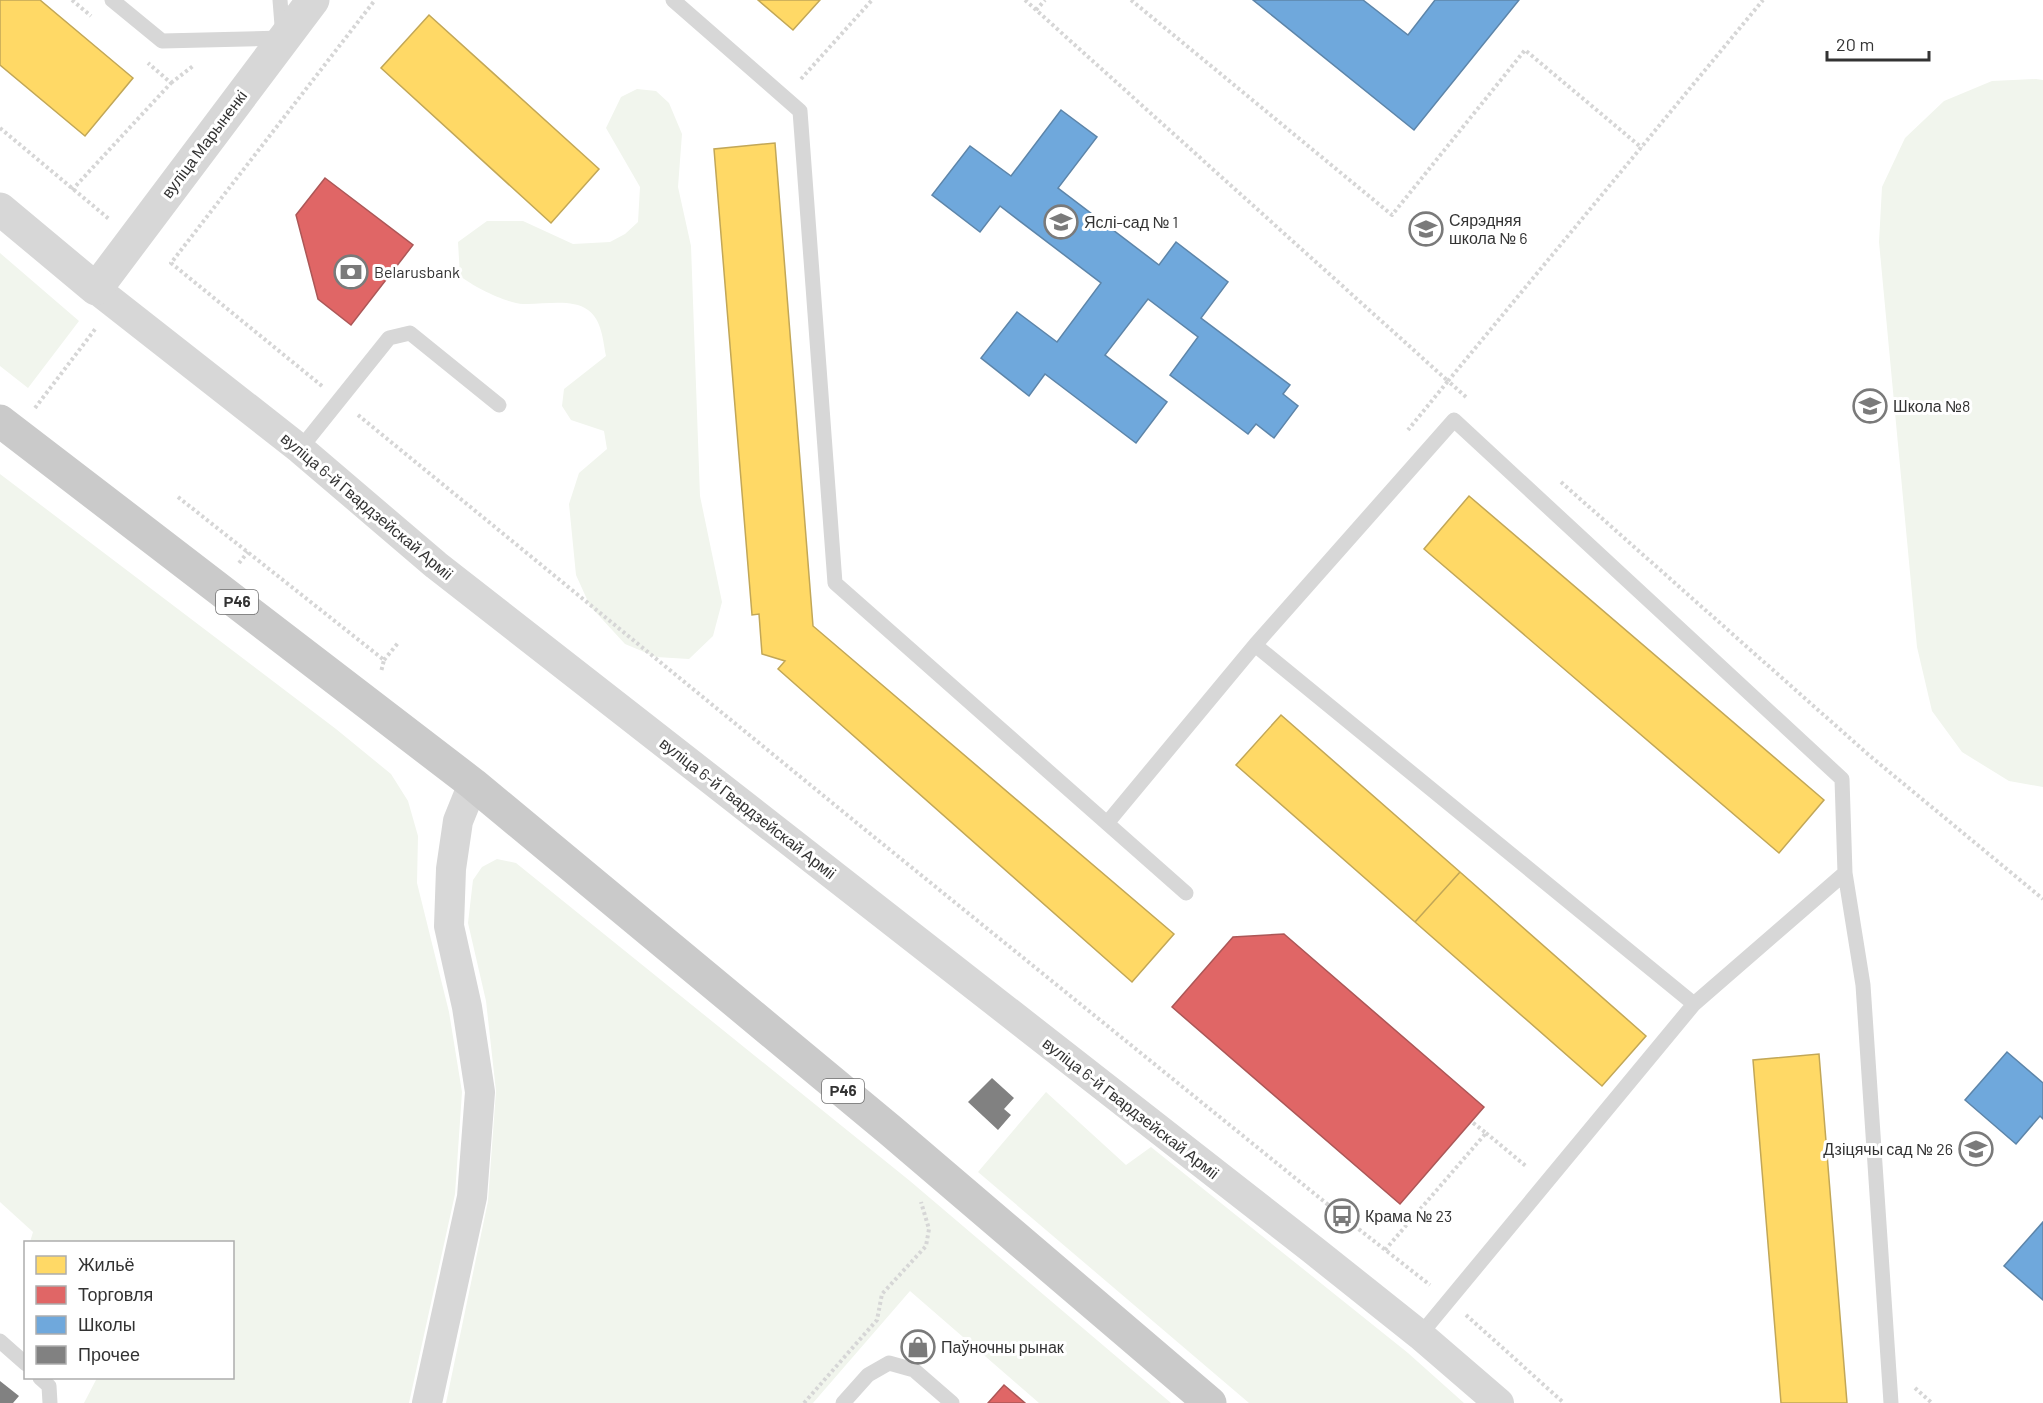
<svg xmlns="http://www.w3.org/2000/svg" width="2043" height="1403" viewBox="0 0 2043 1403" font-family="Barlow,sans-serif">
<rect width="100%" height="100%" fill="#fff"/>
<path fill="#f1f5ed" d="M2036 79 2043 80V787L2009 781 1962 752 1932 711 1917 647 1879 242 1882 187 1905 138 1944 101 1992 81Z
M637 89 656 91 669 103 682 134 678 187 691 246 700 496 722 602 713 636 689 659 656 657 625 644 590 606 576 575 569 504 579 473 607 449 604 431 571 420 562 406 564 389 606 356C603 341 602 320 588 310 571 298 543 305 523 304 506 303 474 287 460 276L458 242 487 221H523L573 244 610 242 625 234 638 222 640 187 606 128 621 97Z
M0 253 79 321 28 388 0 366Z
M0 474 336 729 391 774 408 801 418 836 417 883 449 1012 462 1092 455 1194 409 1403H84L97 1378H232V1242H30L33 1232 0 1202Z
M497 859 516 863 910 1181 1171 1403H1039L910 1291 813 1403H446L488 1201 496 1091 486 1001 468 923 473 880 482 867Z
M1046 1092 1126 1165 1151 1147 1408 1353 1464 1403H1249L978 1172Z"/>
<path fill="#ffd966" stroke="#c2a757" stroke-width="1.5" d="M0 0H40L133 78 85 136 0 65Z
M758 0H820L793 30Z
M429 15 599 169 551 223 381 68Z
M775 143 813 626 1174 934 1132 982 778 669 785 661 762 654 759 614 752 615 714 149Z
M1469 496 1824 800 1779 853 1424 549Z
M1281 715 1460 872 1415 922 1236 765Z
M1460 872 1646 1036 1602 1086 1415 922Z
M1819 1054 1847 1403H1781L1753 1060Z"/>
<path fill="#e06666" stroke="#ac5757" stroke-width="1.5" d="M325 178 413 245 351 325 318 299 296 215Z
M1284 934 1484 1107 1400 1204 1172 1007 1233 937Z
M1004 1385 1025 1403H988Z"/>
<path fill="#6fa8dc" stroke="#5d85a9" stroke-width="1.5" d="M1253 0H1363L1408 35 1435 0H1519L1414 130Z
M1061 110 1097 137 1058 188 1159 265 1176 242 1228 282 1201 318 1290 385 1283 394 1298 406 1274 438 1256 424 1248 434 1170 375 1198 337 1148 299 1105 355 1167 402 1136 443 1045 374 1029 396 981 358 1017 312 1057 342 1101 283 1000 206 980 232 932 195 970 146 1011 176Z
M2007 1052 2043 1083V1119L2040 1116 2016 1144 1965 1100Z
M2043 1222V1300L2004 1266Z"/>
<path fill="#818181" d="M992 1078 1014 1098 1004 1109 1011 1115 998 1130 968 1102Z
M0 1381 19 1396 13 1403H0Z"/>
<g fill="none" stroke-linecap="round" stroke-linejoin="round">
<path stroke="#d6d6d6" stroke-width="4" stroke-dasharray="3 3" stroke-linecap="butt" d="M72 0 91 16
M1025 0 1448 381 1408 430
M1131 0 1392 215 1525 50 1642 148
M1036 10 1045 0
M801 79 872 0
M171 83 193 66
M0 128 109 219
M72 190 171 83 148 63
M322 386 171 263 375 0
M1466 397 1448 381 1763 0
M35 408 96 328
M358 415 863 828 1342 1216 1430 1285
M1561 482 1870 756 2043 899
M178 497 384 660 381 672
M239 563 248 552
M384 660 398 643
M1486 1133 1527 1167
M1333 1227 1342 1216
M1385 1250 1486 1133 1472 1122
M1466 1315 1564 1403
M1915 1388 1932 1403
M804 1403 877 1320 882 1294 926 1246 929 1229 921 1202"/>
<path stroke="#d7d7d7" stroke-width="15" d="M112 0 162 41 283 38 280 0
M673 0 800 111 835 583 1186 893
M300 449 389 338 410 333 499 405
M1255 645 1694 1004
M1108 822 1255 645 1454 420 1842 779 1845 873
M1420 1335 1694 1004 1845 873 1863 985 1891 1403
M0 1341 26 1364
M40 1378 49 1386 50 1403
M843 1403 868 1375 889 1363 914 1370 952 1403"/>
<path stroke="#d7d7d7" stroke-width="30" d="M96 289 300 449 436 565 1312 1249 1420 1335 1499 1403
M427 1403 472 1197 480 1092 467 1007 449 926 451 869 458 821 473 784"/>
<path stroke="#d7d7d7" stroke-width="33" d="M0 209 96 289 313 0"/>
<path stroke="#cacaca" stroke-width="33" d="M0 421 473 784 890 1130 1210 1403"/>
</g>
<defs>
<symbol id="school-ring" viewBox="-11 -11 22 22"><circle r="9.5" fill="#fff" stroke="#7a7a7a" stroke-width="1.5"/><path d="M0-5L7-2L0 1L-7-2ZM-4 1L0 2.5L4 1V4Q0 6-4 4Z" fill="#7a7a7a"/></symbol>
<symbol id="bank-ring" viewBox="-11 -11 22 22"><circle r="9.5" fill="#fff" stroke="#7a7a7a" stroke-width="1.5"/><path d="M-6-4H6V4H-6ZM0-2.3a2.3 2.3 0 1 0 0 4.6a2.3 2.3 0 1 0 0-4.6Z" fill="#7a7a7a"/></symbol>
<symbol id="bus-ring" viewBox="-11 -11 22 22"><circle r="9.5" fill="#fff" stroke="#7a7a7a" stroke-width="1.5"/><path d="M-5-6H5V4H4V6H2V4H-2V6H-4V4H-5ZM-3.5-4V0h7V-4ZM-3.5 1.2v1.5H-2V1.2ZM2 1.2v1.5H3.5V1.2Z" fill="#7a7a7a"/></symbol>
<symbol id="shop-ring" viewBox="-11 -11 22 22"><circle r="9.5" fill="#fff" stroke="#7a7a7a" stroke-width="1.5"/><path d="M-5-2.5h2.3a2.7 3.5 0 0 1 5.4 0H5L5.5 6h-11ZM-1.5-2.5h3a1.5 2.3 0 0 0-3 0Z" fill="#7a7a7a"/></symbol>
</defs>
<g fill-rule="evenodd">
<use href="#school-ring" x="1042" y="203" width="38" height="38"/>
<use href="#school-ring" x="1407" y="210" width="38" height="38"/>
<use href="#bank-ring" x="332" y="253" width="38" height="38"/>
<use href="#school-ring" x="1851" y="387" width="38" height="38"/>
<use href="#school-ring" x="1957" y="1130" width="38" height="38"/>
<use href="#bus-ring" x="1323" y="1197" width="38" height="38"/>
<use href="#shop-ring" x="899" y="1328" width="38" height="38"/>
</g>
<g text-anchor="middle" stroke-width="6" stroke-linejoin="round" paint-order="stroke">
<g fill="#fff" stroke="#707070" stroke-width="1.5">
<rect x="216" y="590" width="42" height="24" rx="4.5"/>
<rect x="822" y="1079" width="42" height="24" rx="4.5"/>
</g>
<g font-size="15" font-weight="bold" fill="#333">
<text x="237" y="607">Р46</text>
<text x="843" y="1096">Р46</text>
</g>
<g font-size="16" fill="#333" stroke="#fff">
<text transform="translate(204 144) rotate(-53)" y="6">вуліца Марыненкі</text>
<text transform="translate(367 506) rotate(40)" y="6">вуліца 6-й Гвардзейскай Арміі</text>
<text transform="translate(748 808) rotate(38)" y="6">вуліца 6-й Гвардзейскай Арміі</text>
<text transform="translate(1131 1108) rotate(38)" y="6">вуліца 6-й Гвардзейскай Арміі</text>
</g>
<g font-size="16" fill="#333" stroke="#fff" text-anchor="start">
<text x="1449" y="226">Сярэдняя<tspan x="1449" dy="18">школа № 6</tspan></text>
<text x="1084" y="228">Яслі-сад № 1</text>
<text x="374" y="278">Belarusbank</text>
<text x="1893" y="412">Школа №8</text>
<text x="1953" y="1155" text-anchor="end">Дзіцячы сад № 26</text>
<text x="1365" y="1222">Крама № 23</text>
<text x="941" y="1353">Паўночны рынак</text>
</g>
</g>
<rect x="24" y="1241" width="210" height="138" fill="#ffffff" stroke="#adadad" stroke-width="1.5"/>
<rect x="36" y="1256" width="30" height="18" fill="#ffd966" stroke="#adadad" stroke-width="1.5"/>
<text x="78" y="1271" font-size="18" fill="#333333">Жильё</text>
<rect x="36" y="1286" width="30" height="18" fill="#e06666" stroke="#adadad" stroke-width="1.5"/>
<text x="78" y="1301" font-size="18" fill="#333333">Торговля</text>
<rect x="36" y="1316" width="30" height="18" fill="#6fa8dc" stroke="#adadad" stroke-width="1.5"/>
<text x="78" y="1331" font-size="18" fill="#333333">Школы</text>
<rect x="36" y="1346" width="30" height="18" fill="#818181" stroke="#adadad" stroke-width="1.5"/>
<text x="78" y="1361" font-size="18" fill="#333333">Прочее</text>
<path d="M1827 51v9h102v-9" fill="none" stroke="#333333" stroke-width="3"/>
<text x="1836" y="51" font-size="18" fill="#333333" stroke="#ffffff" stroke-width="4.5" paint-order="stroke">20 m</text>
</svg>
